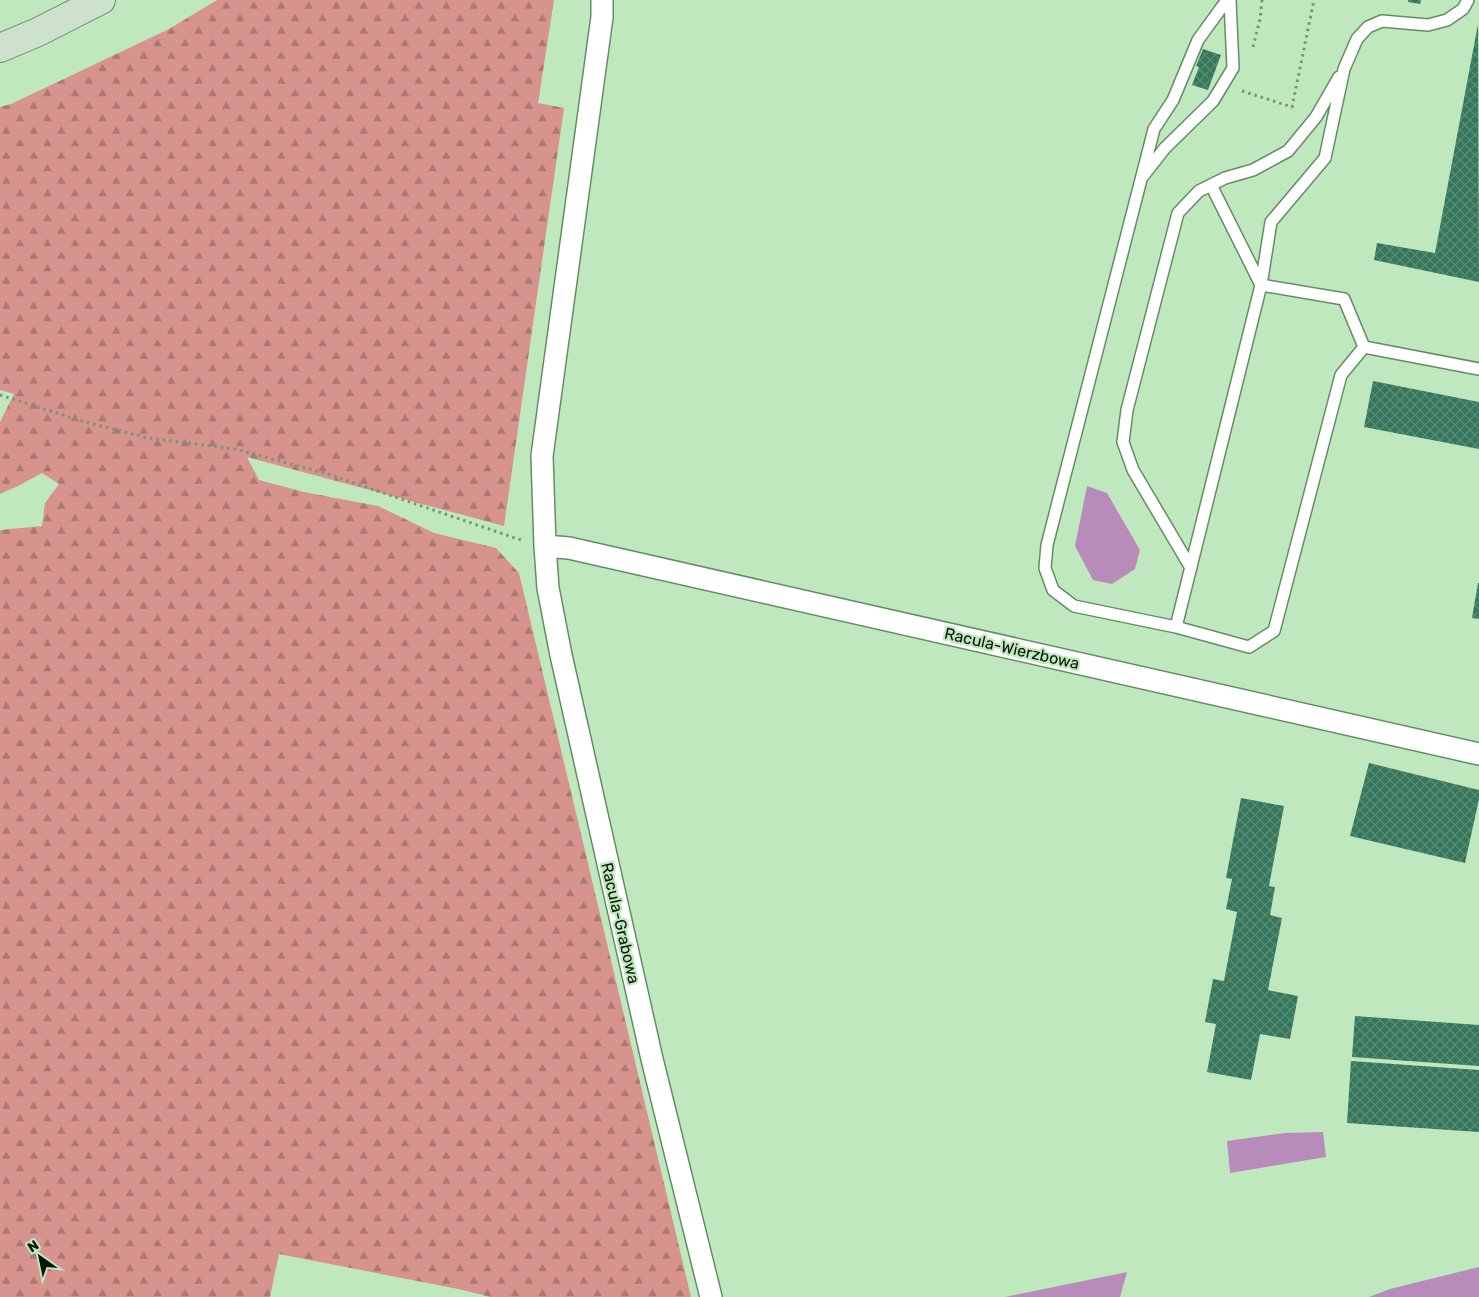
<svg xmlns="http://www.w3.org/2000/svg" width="1479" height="1297" viewBox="0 0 1479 1297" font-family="Rubik,sans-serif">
<defs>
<pattern id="forest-firs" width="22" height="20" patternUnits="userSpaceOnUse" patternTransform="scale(1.25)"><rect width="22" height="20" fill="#d7948f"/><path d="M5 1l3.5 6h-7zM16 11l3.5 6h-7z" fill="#ac7873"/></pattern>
<pattern id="building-cross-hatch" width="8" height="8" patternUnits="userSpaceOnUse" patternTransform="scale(1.25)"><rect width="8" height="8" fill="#34775b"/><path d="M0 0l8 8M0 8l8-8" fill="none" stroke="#5b8b76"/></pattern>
</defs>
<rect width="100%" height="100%" fill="#c0e8be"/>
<path fill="url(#forest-firs)" d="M217 0H554L538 103 564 108 504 526 247 457 259 480 304 492 378 506 434 533 496 548 519 573 691 1297H490L463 1290 279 1254 270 1297H0V530L42 526 45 503 59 484 42 473 18 486 0 494V422L14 394 0 390V107L11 104 169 29Z"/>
<path fill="#b78cba" d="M1087 486 1107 493 1140 550 1135 569 1112 584 1093 580 1075 546Z
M1323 1132 1326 1157 1230 1173 1227 1141 1285 1133Z
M1479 1267V1297H1369L1390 1289Z
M1127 1272 1120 1297H1005Z"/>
<path fill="url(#building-cross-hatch)" d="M1408 0H1421L1420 4 1408 2Z
M1478 24 1479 282 1374 260 1377 243 1435 253Z
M1203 49 1221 55 1208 90 1192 85 1199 67 1196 66Z
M1373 381 1479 402V449L1364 427Z
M1478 583H1479V619L1472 618Z
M1369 763 1479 790V799L1465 863 1350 836Z
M1241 798 1284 806 1269 886 1275 887 1270 915 1282 918 1268 990 1298 996 1290 1039 1260 1034 1251 1080 1207 1072 1216 1024 1205 1022 1213 979 1224 981 1237 912 1226 909 1232 879 1226 878Z
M1355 1016 1479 1025V1066L1352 1057Z
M1351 1061 1479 1070V1132L1347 1123Z"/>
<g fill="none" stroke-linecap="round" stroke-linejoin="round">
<defs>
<path id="lane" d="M1227 0 1198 40 1173 100 1154 129 1047 545 1045 568 1053 590 1074 606 1176 627 1261 285 1271 222 1325 158 1344 69 1357 39 1368 27 1382 21 1428 25 1447 20 1463 9 1468 0
M1143 176 1165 148 1213 101 1233 68 1230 0
M1211 185 1261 285
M1261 285 1344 299 1364 347 1479 369
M1191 568 1133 470 1123 442 1127 410 1178 213 1199 191 1225 178 1253 170 1288 151 1316 117 1339 77
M1176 627 1249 647 1274 631 1341 375 1364 347"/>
<path id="street" d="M602 0V17L542 456 545 546 548 588 561 655 652 1059 711 1297
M545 546 569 548 1479 754"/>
<path id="secondary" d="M0 48 38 32 101 0"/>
</defs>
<use href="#lane" stroke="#668c65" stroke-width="14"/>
<use href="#street" stroke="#668c65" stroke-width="24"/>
<use href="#secondary" stroke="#668c65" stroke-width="30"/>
<path stroke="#779576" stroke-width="3" stroke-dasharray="2.5 4" stroke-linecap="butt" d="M1253 47 1260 19 1262 0
M1242 91 1292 107 1314 0
M0 395 82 421 148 438 235 449 328 474 521 540"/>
<use href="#lane" stroke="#fff" stroke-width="11"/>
<use href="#street" stroke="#fff" stroke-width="21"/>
<use href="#secondary" stroke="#cde1cd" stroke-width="28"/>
</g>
<g text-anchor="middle" stroke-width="4.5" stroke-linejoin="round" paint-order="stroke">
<g font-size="16" fill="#071507" stroke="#c0e8be">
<text transform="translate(1012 648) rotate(13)" y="6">Racula-Wierzbowa</text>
<text transform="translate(621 923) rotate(77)" y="6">Racula-Grabowa</text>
</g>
</g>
<g transform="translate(40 1257) rotate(327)" stroke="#c0e8be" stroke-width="4" paint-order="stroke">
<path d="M0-4L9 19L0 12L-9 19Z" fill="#071507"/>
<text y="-8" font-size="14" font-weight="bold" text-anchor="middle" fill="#071507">N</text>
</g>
</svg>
